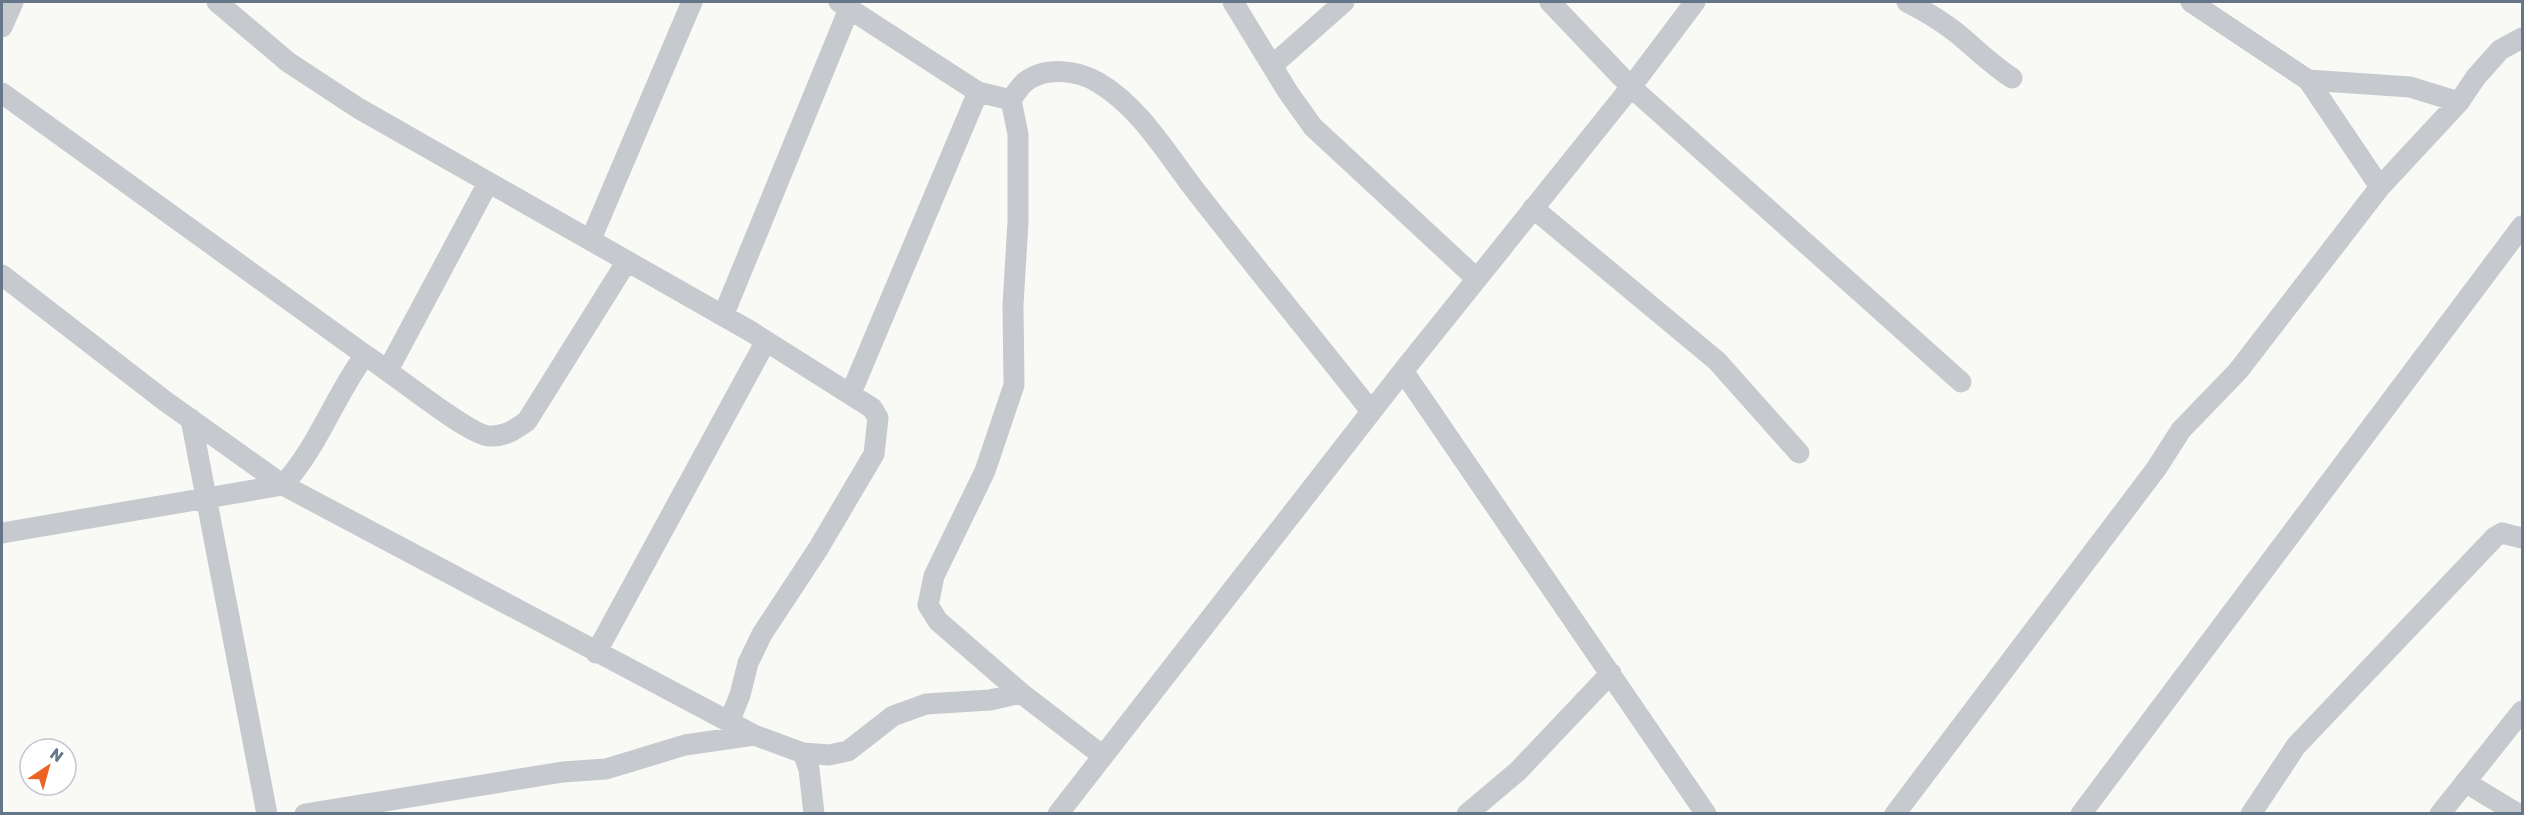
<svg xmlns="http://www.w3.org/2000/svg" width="2524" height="815" viewBox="0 0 2524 815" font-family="Rubik,sans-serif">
<rect width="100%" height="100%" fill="#f9f9f6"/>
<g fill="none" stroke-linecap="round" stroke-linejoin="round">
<path stroke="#c6c9ce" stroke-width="21" d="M217 2 288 62 358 108 750 331 872 408 878 418 874 454 818 549 762 634 748 663 740 695 729 722
M839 2 978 92
M1233 2 1288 92 1313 127 1477 279
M1550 2 1631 87 1961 382
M1907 2C1925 11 1942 21 1958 34 1976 49 1992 65 2012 78
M2191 2 2308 80 2380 187
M2 27 13 2
M1273 65 1344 2
M2308 80 2410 87 2459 102
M2 93 365 355C389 370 468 435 489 436 505 437 514 430 527 421L627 261
M1011 100 1018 134V222L1013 305 1014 385 985 471 934 576 928 605 938 621 1021 693 1103 756
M1011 100C1015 94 1020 86 1025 82 1046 66 1078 70 1099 83 1142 109 1168 156 1198 194 1255 267 1314 339 1371 411
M1533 208 1717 361 1799 453
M591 239 692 2
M2 275 165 401 283 485 754 735 803 753 829 755 848 751 893 716 926 704 990 700 1021 693
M723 316 849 9
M388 370 488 183
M1403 371 1706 814
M851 393 978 92 1011 100
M191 419 267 814
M2 533 283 485C318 447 334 397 365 355
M596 653 766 341
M803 753 809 769 814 814
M2465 782 2518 814
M305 814 563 772 606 769 685 745 754 735
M1058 814 1403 371 1631 87 1695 2
M1467 814 1518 771 1611 673
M1895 814 2156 469 2181 430 2238 371 2380 187 2459 102 2476 77 2500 50 2522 38
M2081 814 2522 226
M2251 814 2296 746 2495 537 2502 533 2522 538
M2440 814 2522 711"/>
</g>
<rect width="2524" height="815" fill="none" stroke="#667689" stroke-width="6"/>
<g transform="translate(48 767) rotate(36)"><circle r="28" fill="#ffffff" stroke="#c2c8d0" stroke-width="1.5"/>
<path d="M0-4.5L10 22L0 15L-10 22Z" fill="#ec6323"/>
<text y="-9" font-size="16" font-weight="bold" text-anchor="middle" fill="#667689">N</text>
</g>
</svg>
